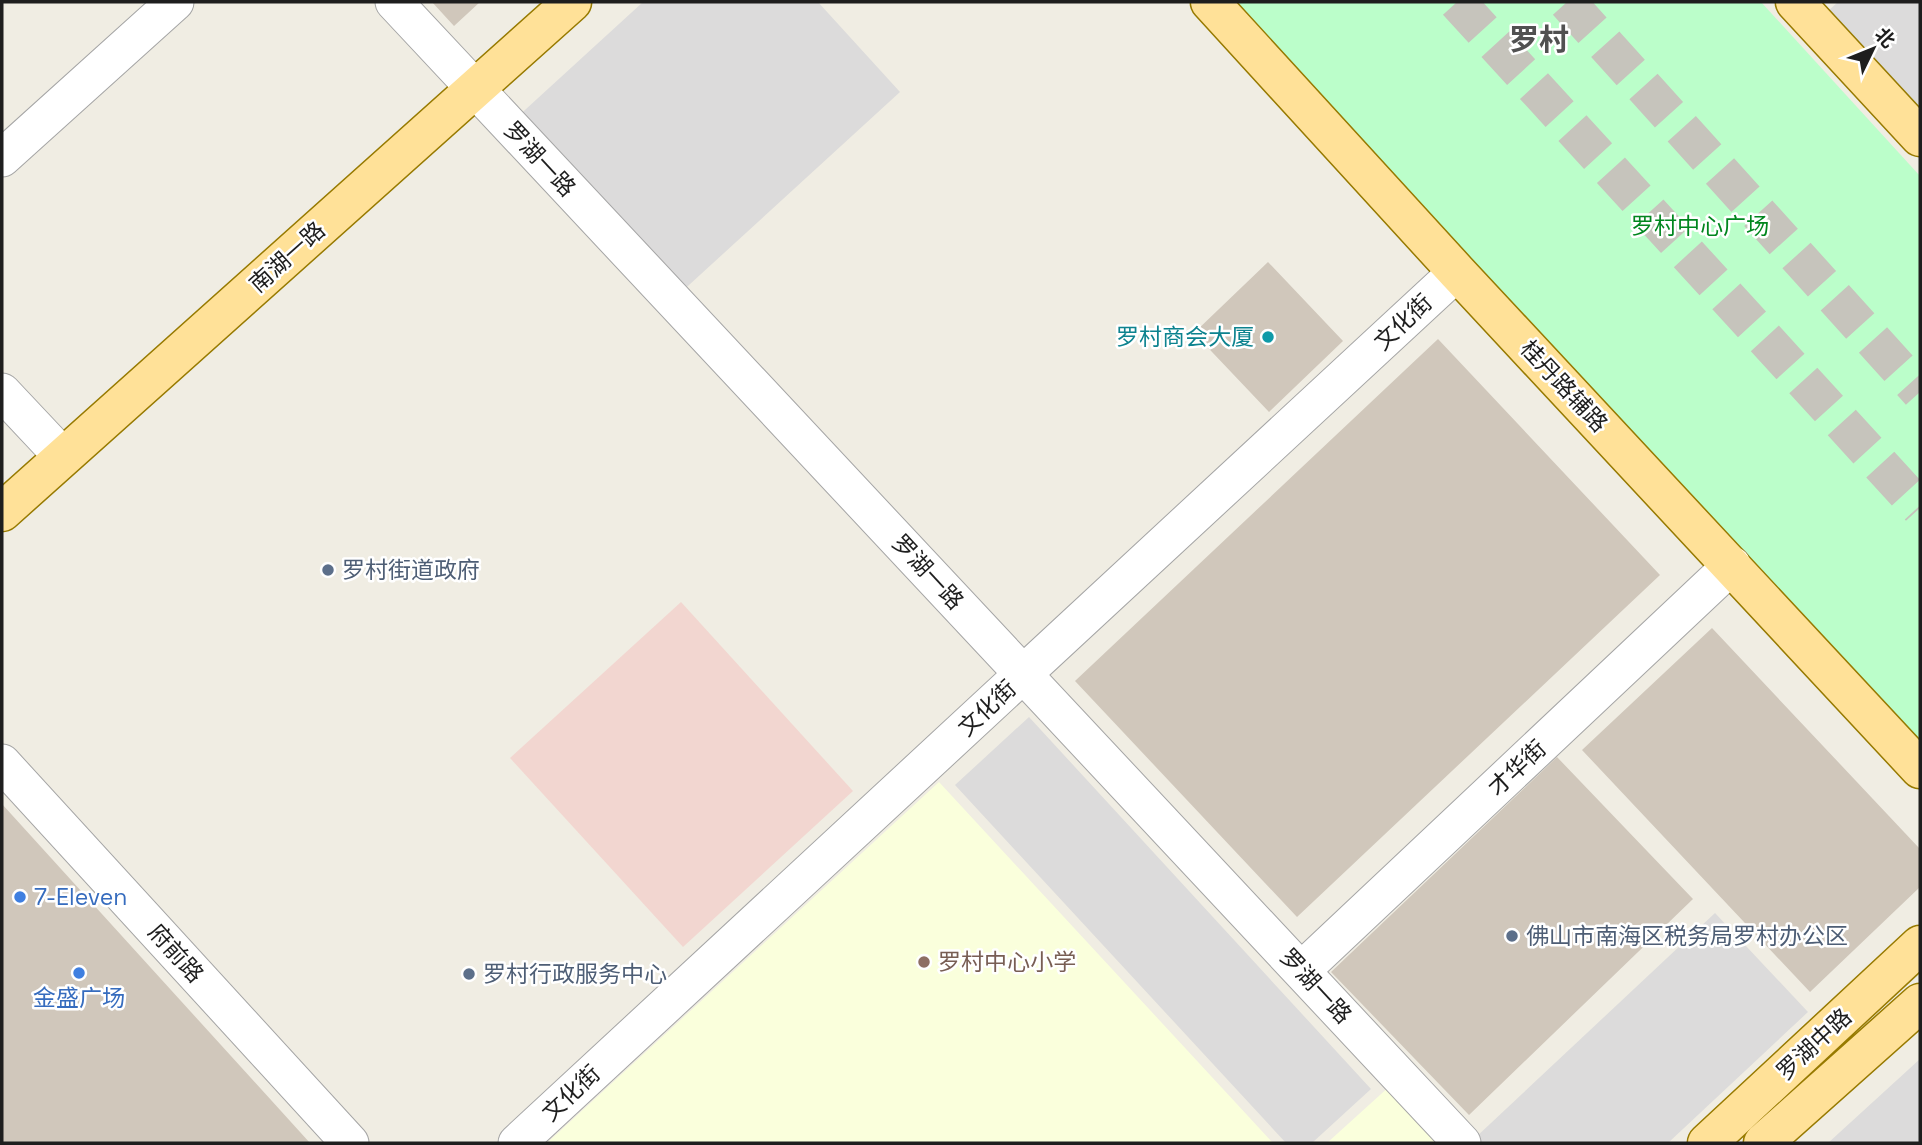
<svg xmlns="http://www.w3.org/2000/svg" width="1922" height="1145" viewBox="0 0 1922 1145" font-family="'Space Grotesk','Noto Sans SC',sans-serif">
<rect width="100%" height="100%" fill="#f0ede3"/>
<path fill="#dcdbdb" d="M643 2H818L900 92 677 296 514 120Z
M1838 2H1920V112L1828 11Z
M1029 717 1371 1089 1312 1143H1286L955 785Z
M1715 913 1808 1012 1668 1143H1480L1475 1138Z
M1920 1059V1143H1828Z"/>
<path fill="#f2d6d0" d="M681 602 853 791 683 947 510 758Z"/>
<path fill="#faffdc" d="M939 782 1273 1143H547Z
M1391 1085 1444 1143H1327Z"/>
<path fill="#bbfeca" d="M1233 2H1761L1920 176V764Z"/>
<path fill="#d0c7bb" d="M432 2H480L454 26Z
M1268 262 1343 341 1269 412 1194 333Z
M1438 339 1660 575 1297 917 1075 681Z
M1712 628 1920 849V887L1810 992 1582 750Z
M1557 757 1693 899 1469 1115 1331 972Z
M2 804 310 1143H2Z"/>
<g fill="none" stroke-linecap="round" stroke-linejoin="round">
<path stroke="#c6c4bc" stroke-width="38" stroke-dasharray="38 19" stroke-linecap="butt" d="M1457 2 1920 508
M1567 2 1920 392"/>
<defs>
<path id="minor" d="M394 2 1462 1143
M2 158 175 2
M2 392 50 443
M2 763 350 1143
M1302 970 1732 565
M517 1143 1457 272"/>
<path id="major" d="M1210 2 1457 272 1920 769
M1795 2 1920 137
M2 512 572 2
M1707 1143 1920 945
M1763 1143 1920 1003"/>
</defs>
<use href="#minor" stroke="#a5a5a5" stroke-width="39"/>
<use href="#major" stroke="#977a00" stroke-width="41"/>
<use href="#minor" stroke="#fff" stroke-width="37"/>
<use href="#major" stroke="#ffe198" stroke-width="38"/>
</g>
<circle fill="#0f9aa8" stroke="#fff" stroke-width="2.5" cx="1268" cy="337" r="7"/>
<g fill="#5c6f8a" stroke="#fff" stroke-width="2.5">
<circle cx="328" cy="570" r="7"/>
<circle cx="1512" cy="936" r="7"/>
<circle cx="469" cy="974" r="7"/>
</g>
<g fill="#3f7fe0" stroke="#fff" stroke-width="2.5">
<circle cx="20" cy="897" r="7"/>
<circle cx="79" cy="973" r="7"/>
</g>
<circle fill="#8d6e63" stroke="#fff" stroke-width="2.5" cx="924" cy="962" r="7"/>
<g text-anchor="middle" stroke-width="5" stroke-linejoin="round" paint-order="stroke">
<g font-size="23" fill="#1e1e1e" stroke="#fff">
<text transform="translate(540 159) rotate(47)" y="8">罗湖一路</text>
<text transform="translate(287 257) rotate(-42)" y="8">南湖一路</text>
<text transform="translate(1403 322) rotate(-43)" y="8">文化街</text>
<text transform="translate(1564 386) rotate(47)" y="8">桂丹路辅路</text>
<text transform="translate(928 572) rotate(47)" y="8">罗湖一路</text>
<text transform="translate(987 708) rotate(-43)" y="8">文化街</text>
<text transform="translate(1517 768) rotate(-43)" y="8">才华街</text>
<text transform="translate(176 953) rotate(48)" y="8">府前路</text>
<text transform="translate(1316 986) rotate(47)" y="8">罗湖一路</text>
<text transform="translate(1814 1044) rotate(-43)" y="8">罗湖中路</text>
<text transform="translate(571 1093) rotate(-43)" y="8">文化街</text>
</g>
<g font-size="23" fill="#01861e" stroke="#fff">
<text x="1700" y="234">罗村中心广场</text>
</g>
<g font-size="23" fill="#0d838f" stroke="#fff" text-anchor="end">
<text x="1254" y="345">罗村商会大厦</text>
</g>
<g font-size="23" fill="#4e5e75" stroke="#fff" text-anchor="start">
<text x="342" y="578">罗村街道政府</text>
<text x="1526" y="944">佛山市南海区税务局罗村办公区</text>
<text x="483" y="982">罗村行政服务中心</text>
</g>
<g font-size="23" fill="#366cbe" stroke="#fff" text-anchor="start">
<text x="34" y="905">7-Eleven</text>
<text x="79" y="1006" text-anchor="middle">金盛广场</text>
</g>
<g font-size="23" fill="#785e54" stroke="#fff" text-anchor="start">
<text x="938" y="970">罗村中心小学</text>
</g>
<g font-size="30" font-weight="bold" fill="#515151" stroke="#fff">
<text x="1539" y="50">罗村</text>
</g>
</g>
<rect width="1922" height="1145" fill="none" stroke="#1e1e1e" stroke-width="7"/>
<g transform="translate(1873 49) rotate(47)" stroke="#ffffff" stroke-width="5" paint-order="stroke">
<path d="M0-5L12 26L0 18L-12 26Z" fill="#1e1e1e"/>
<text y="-10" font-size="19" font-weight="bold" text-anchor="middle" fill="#1e1e1e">北</text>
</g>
</svg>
